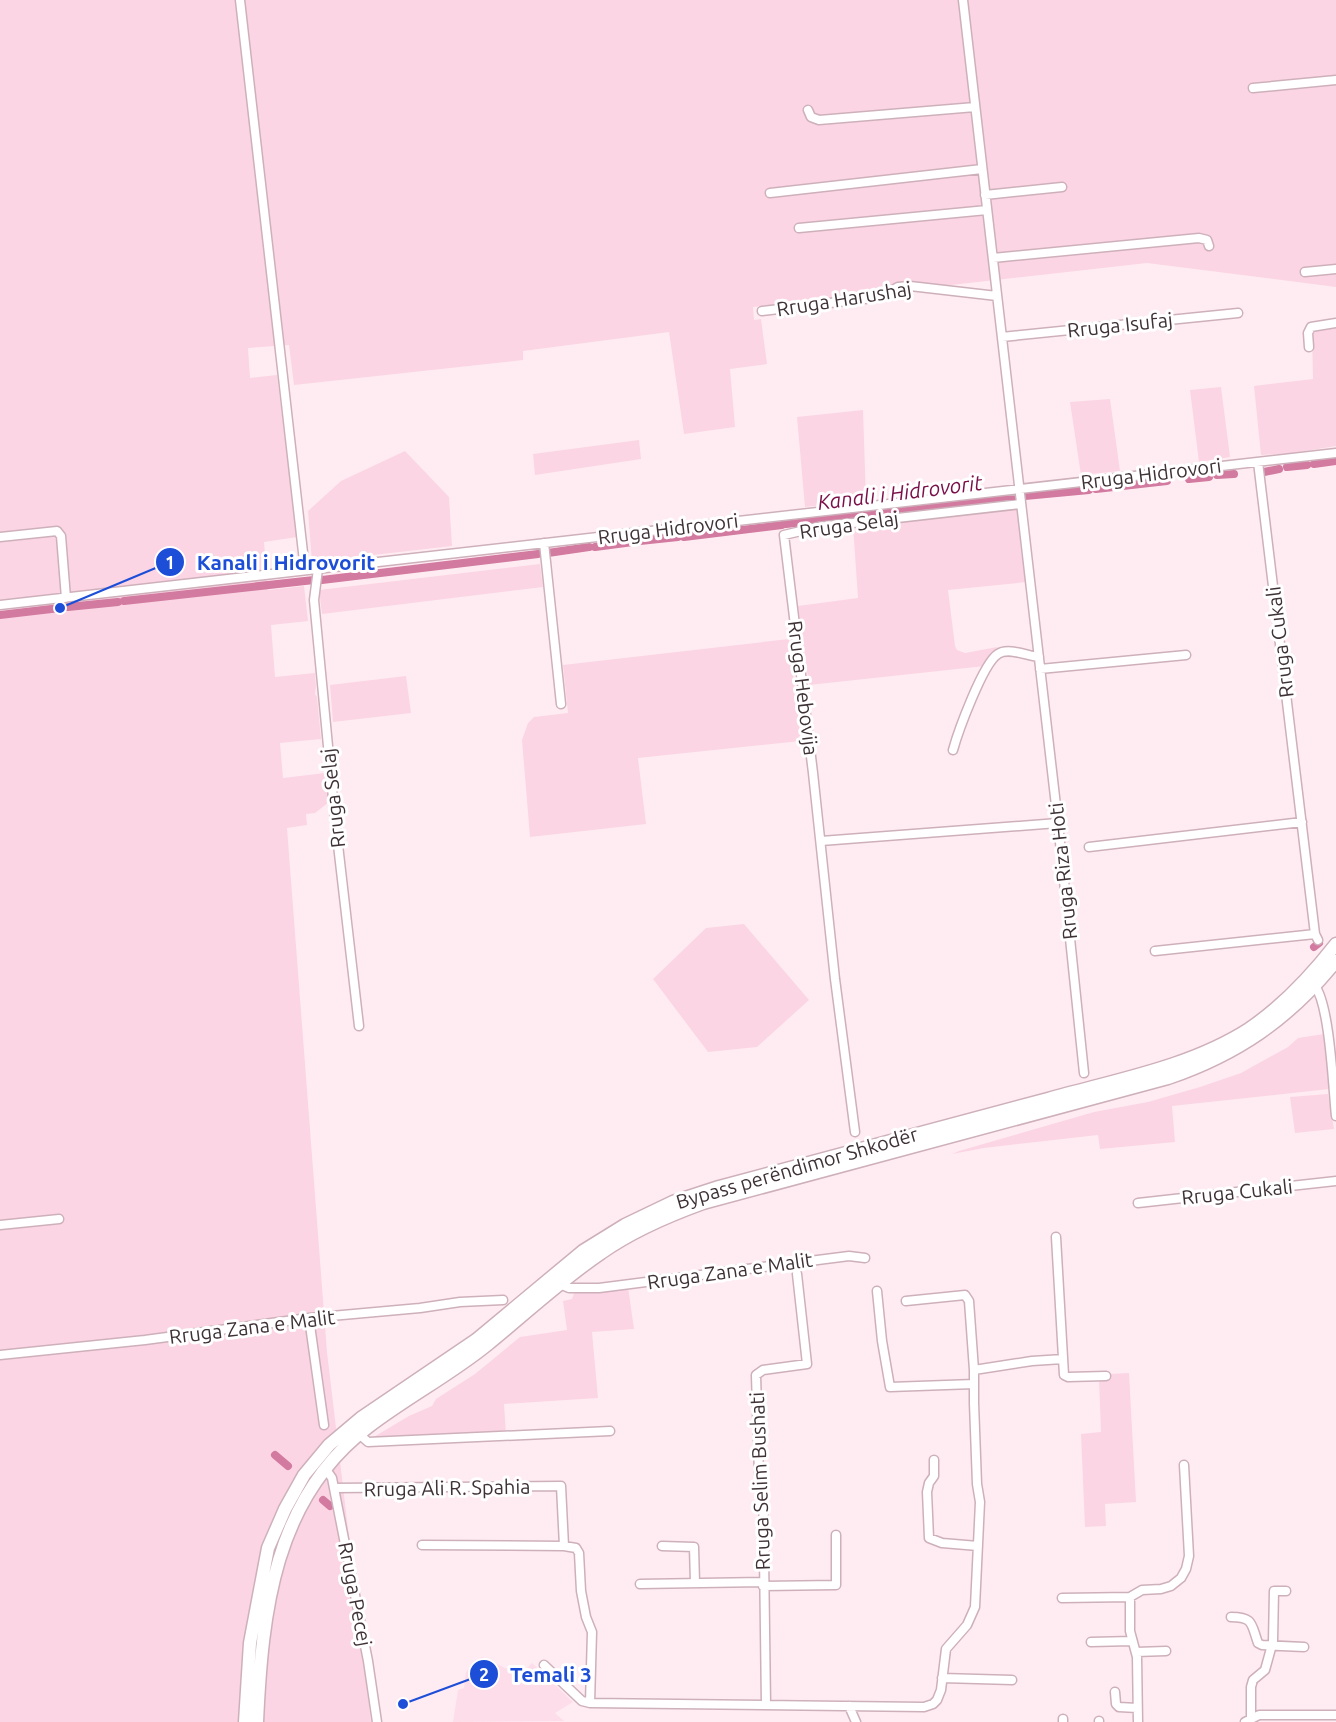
<svg xmlns="http://www.w3.org/2000/svg" width="1336" height="1722" viewBox="0 0 1336 1722" font-family="Ubuntu,sans-serif">
<rect width="100%" height="100%" fill="#ffecf2"/>
<path fill="#fddde9" d="M482 1657 520 1675 532 1663 573 1702 555 1713 564 1721 453 1722 458 1690 464 1688 466 1672Z"/>
<path fill="#fbd5e3" d="M0 0H1336V287L1147 263 753 307 754 320 761 319 767 364 730 369 735 427 684 434 669 332 523 351V360L294 385 289 345 248 348 250 378 277 375 297 537 264 542 268 590 304 586 308 621 271 625 275 677 315 673 316 687 315 694 317 697 321 739 280 743 283 778 325 773 329 802 315 813 306 814 307 825 287 828 327 1352 371 1722H0Z
M1336 326V446L1294 453 1261 455 1254 386 1313 379 1312 334 1317 328Z
M1221 387 1230 457 1199 462 1190 390Z
M1110 399 1120 471 1081 475 1070 402Z
M863 410 866 500 805 507 797 417Z
M639 440 641 459 535 475 533 454Z
M405 451 449 497 452 546 312 562 308 511 341 481Z
M1018 508 1021 552 1027 582 948 590 955 646 957 650 965 653 997 647 985 666 809 685 798 606 858 598 853 526Z
M540 564 543 587 322 614 319 590Z
M789 639 801 741 638 758 646 824 530 837 522 740 528 723 534 717 568 713 563 665Z
M406 676 411 713 333 722 330 685Z
M744 924 809 1000 757 1047 708 1052 653 979 706 928Z
M1324 1034 1329 1089 1172 1106 1175 1142 1100 1149 1098 1135 984 1148 952 1154 959 1151 1094 1112 1148 1102 1200 1087 1241 1073 1288 1047 1298 1038Z
M1328 1094 1334 1129 1295 1133 1290 1097Z
M628 1287 634 1329 592 1332 598 1398 504 1404 506 1435 372 1438 409 1416 432 1406 436 1399 475 1374 520 1337 567 1330 563 1301 572 1299 574 1293Z
M1129 1373 1136 1502 1105 1504 1106 1526 1085 1527 1081 1434 1101 1432 1099 1379 1109 1374Z"/>
<g fill="none" stroke-linecap="round" stroke-linejoin="round">
<path stroke="#d27a9f" stroke-width="8" d="M1314 464 1336 461
M1287 467 1307 465
M1264 472 1279 469
M1217 475 1234 474
M1189 479 1209 477
M1096 489 1167 481
M1025 496 1089 490
M786 524 1018 497
M684 537 782 525
M640 541 678 537
M595 547 633 542
M548 553 589 547
M322 580 538 554
M124 601 314 580
M68 607 118 602
M0 615 60 608
M1314 947 1319 943
M275 1455 288 1466
M323 1500 330 1506"/>
<defs>
<path id="minor" d="M240 0 305 570
M963 0 1058 823 1084 1073
M1253 88 1336 80
M808 110 811 117 819 120 975 107
M770 193 982 169
M985 195 1062 187
M799 228 987 210
M993 258 1199 238 1207 240 1209 246
M1305 272 1336 269
M762 311 881 297 898 287 910 286 997 296
M1002 337 1238 313
M1309 347 1308 333 1311 327 1336 323
M1258 462 1315 934 1318 940
M0 537 57 531 61 536 66 598
M544 543 561 704
M318 569 314 600 335 819 359 1026
M0 605 1336 453
M1040 669 1186 655
M953 750C958 732 983 663 998 654 1008 647 1028 656 1039 657
M821 841 1058 823
M1089 847 1302 822
M1155 951 1315 934
M1315 986C1330 1006 1333 1088 1336 1116
M855 1132 835 979 813 773 784 535 818 527 1021 504
M1138 1203 1336 1181
M0 1225 59 1219
M1056 1237 1064 1375 1068 1377 1106 1376
M560 1284 569 1288H599L849 1256 865 1258
M877 1291 882 1341 890 1387 974 1384
M309 1318 324 1425
M0 1355 145 1340 309 1318 420 1308 460 1302 503 1300
M974 1370 1032 1361 1063 1359
M359 1434 368 1442 610 1431
M934 1460V1476L929 1483 927 1492 929 1538 942 1543 978 1546
M325 1468 332 1478 368 1661 377 1722
M334 1488 561 1486 564 1546
M422 1545 564 1546 576 1548 579 1553 581 1591 586 1617 592 1632 590 1703
M662 1546 694 1547 695 1583
M640 1584 763 1582
M763 1586 836 1585V1535
M1130 1597V1631L1137 1657 1138 1722
M1062 1598 1130 1597 1142 1590 1161 1589 1171 1586 1181 1578 1186 1569 1189 1556 1184 1465
M1231 1617C1254 1617 1251 1624 1258 1643L1262 1645 1304 1647
M1091 1642 1132 1641
M1136 1652 1166 1651
M544 1665 582 1701 590 1703 924 1707 933 1704 937 1700 941 1690 946 1649 967 1625 975 1607 980 1502 977 1484 974 1403V1370L969 1301 965 1295 906 1301
M942 1678 1012 1680
M1115 1692 1116 1704 1119 1707 1137 1708
M766 1705 763 1480 759 1475 756 1375 763 1370 807 1364 797 1274
M849 1706 856 1722
M1251 1718V1687L1253 1680 1265 1670 1273 1641 1274 1591H1286
M1063 1719V1722
M1099 1721V1722
M1245 1722 1259 1715H1336"/>
<path id="highway" d="M245 1722 250 1643 268 1548 285 1509 304 1475 329 1445 361 1418 476 1340 583 1251 625 1225 673 1202 719 1187C829 1158 939 1129 1048 1099 1115 1080 1190 1067 1249 1029 1283 1006 1311 976 1336 944
M257 1722C262 1612 274 1498 368 1427 407 1397 450 1375 488 1344 525 1314 561 1280 601 1253 632 1231 667 1216 703 1203L1168 1078C1238 1054 1289 1019 1336 961"/>
</defs>
<use href="#minor" stroke="#ceb0bb" stroke-width="11"/>
<use href="#highway" stroke="#ceb0bb" stroke-width="15"/>
<use href="#minor" stroke="#fff" stroke-width="8"/>
<use href="#highway" stroke="#fff" stroke-width="12"/>
</g>
<g text-anchor="middle" stroke-width="6" stroke-linejoin="round" paint-order="stroke">
<g font-size="20" fill="#3e3236" stroke="#fff">
<text transform="translate(844 299) rotate(-9)" y="7">Rruga Harushaj</text>
<text transform="translate(1120 325) rotate(-6)" y="7">Rruga Isufaj</text>
<text transform="translate(1151 474) rotate(-7)" y="7">Rruga Hidrovori</text>
<text transform="translate(849 525) rotate(-8)" y="7">Rruga Selaj</text>
<text transform="translate(668 529) rotate(-7)" y="7">Rruga Hidrovori</text>
<text transform="translate(1280 642) rotate(-97)" y="7">Rruga Cukali</text>
<text transform="translate(803 688) rotate(83)" y="7">Rruga Hebovija</text>
<text transform="translate(333 798) rotate(-96)" y="7">Rruga Selaj</text>
<text transform="translate(1063 871) rotate(-96)" y="7">Rruga Riza Hoti</text>
<text transform="translate(797 1168) rotate(-16)" y="7">Bypass perëndimor Shkodër</text>
<text transform="translate(1237 1192) rotate(-6)" y="7">Rruga Cukali</text>
<text transform="translate(730 1271) rotate(-8)" y="7">Rruga Zana e Malit</text>
<text transform="translate(252 1327) rotate(-7)" y="7">Rruga Zana e Malit</text>
<text transform="translate(760 1481) rotate(-92)" y="7">Rruga Selim Bushati</text>
<text transform="translate(447 1488) rotate(-1)" y="7">Rruga Ali R. Spahia</text>
<text transform="translate(355 1594) rotate(79)" y="7">Rruga Pecej</text>
</g>
<g font-size="21" font-style="italic" fill="#7a0f49" stroke="#fff">
<text transform="translate(900 493) rotate(-7)" y="7">Kanali i Hidrovorit</text>
</g>
</g>
<path fill="none" stroke="#1d4ed8" stroke-width="2" d="M60 608L170 562M403 1704L484 1674"/>
<g fill="#1d4ed8" stroke="#fff" stroke-width="2">
<circle cx="60" cy="608" r="6"/>
<circle cx="403" cy="1704" r="6"/>
<circle cx="170" cy="562" r="15"/>
<circle cx="484" cy="1674" r="15"/>
</g>
<g font-size="18" text-anchor="middle" font-weight="bold" fill="#fff">
<text x="170" y="569">1</text>
<text x="484" y="1681">2</text>
</g>
<g font-size="21" text-anchor="middle" font-weight="bold" fill="#1d4ed8" stroke="#fff" stroke-width="6" stroke-linejoin="round" paint-order="stroke">
<text x="286" y="570">Kanali i Hidrovorit</text>
<text x="551" y="1682">Temali 3</text>
</g>
</svg>
